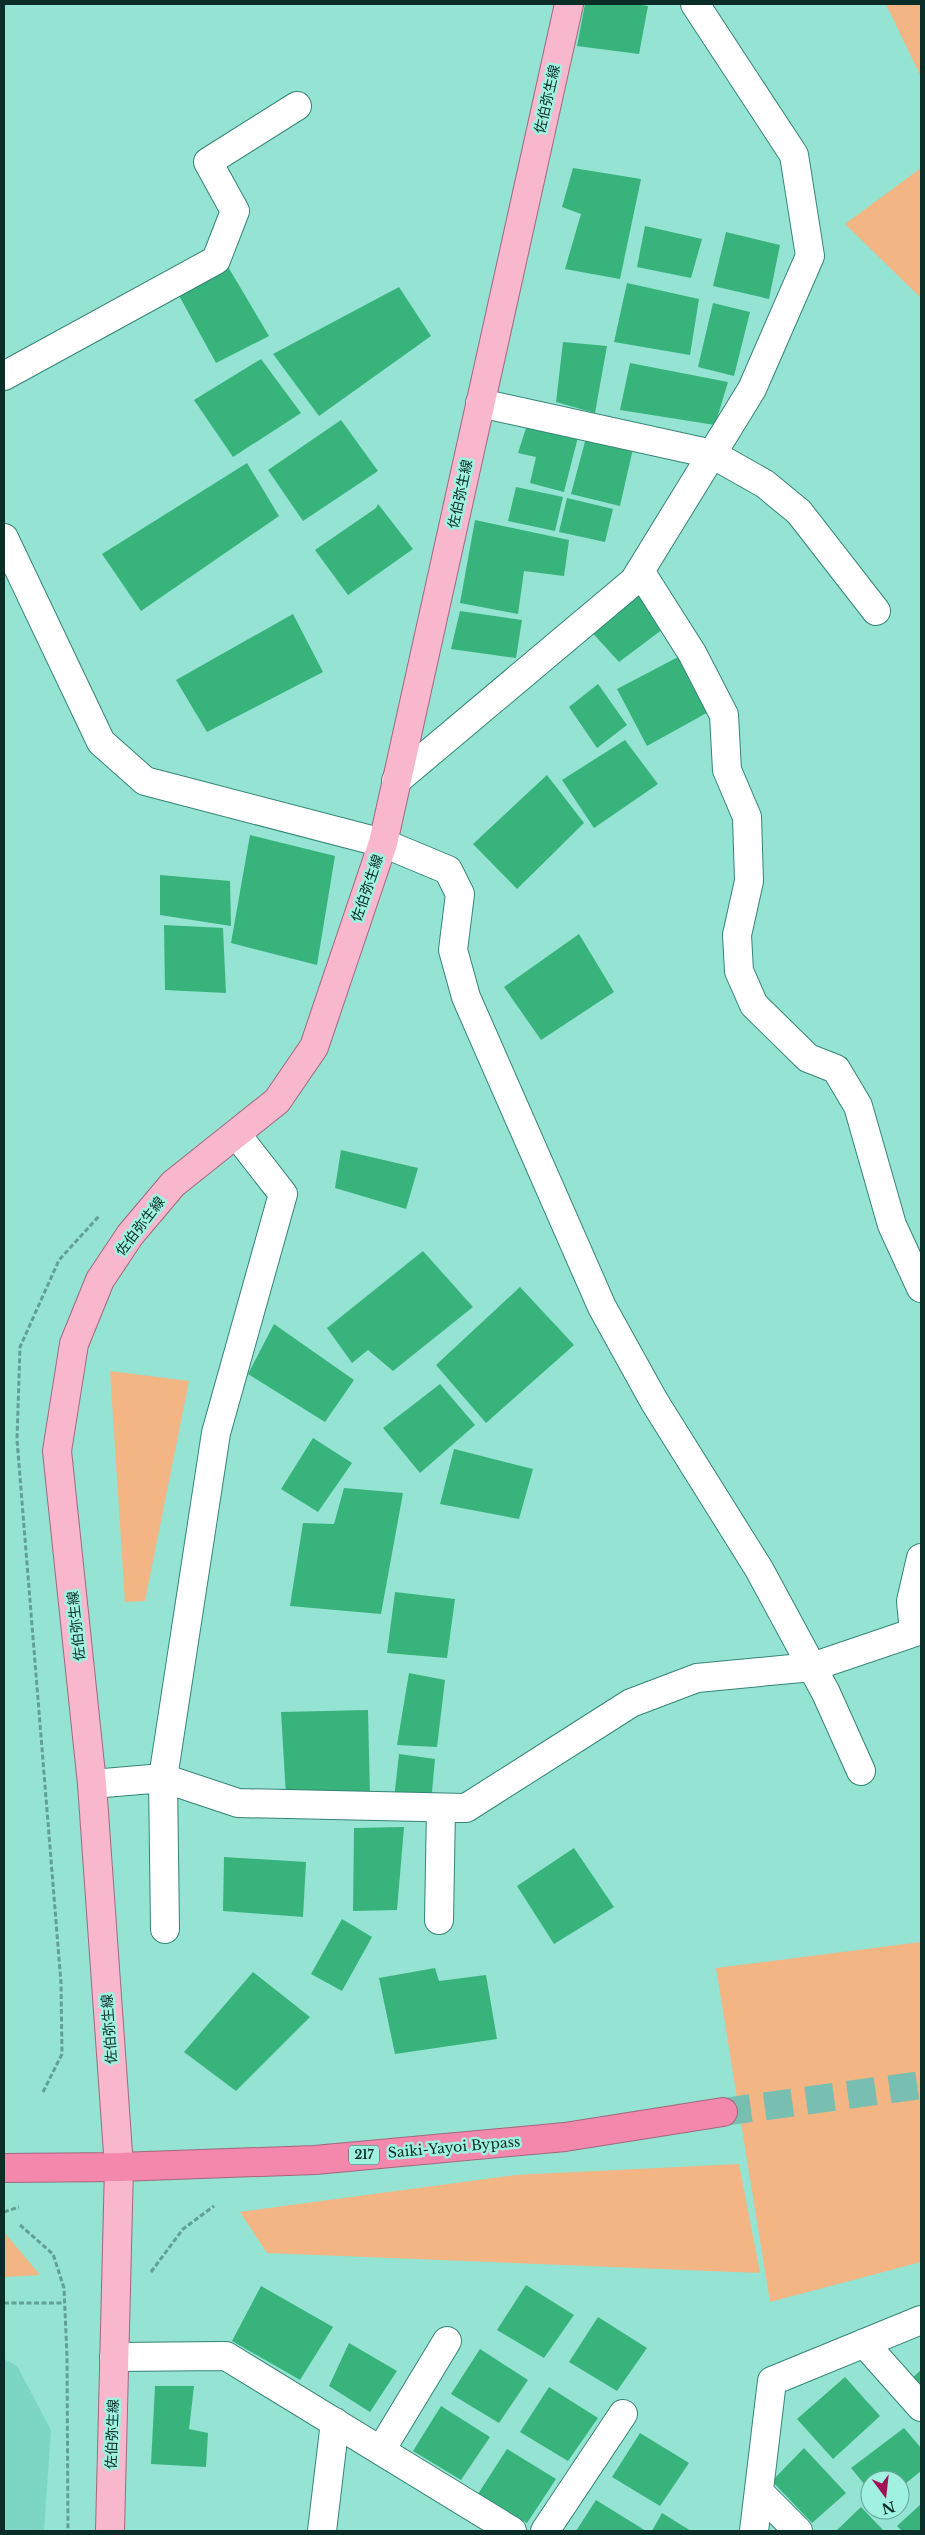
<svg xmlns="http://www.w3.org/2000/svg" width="925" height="2535" viewBox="0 0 925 2535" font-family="'Libre Baskerville','Noto Sans JP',serif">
<rect width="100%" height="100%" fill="#94e3d3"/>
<path fill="#7dd6c4" d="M4 2359 17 2366 51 2430 44 2531H4Z"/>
<path fill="#f3b583" d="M886 4H921V77Z
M921 168V298L845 224Z
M110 1371 189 1381 145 1601 125 1602Z
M921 1942V2262L770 2302 716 1968Z
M739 2164 760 2273 267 2253 240 2212 515 2175Z
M4 2232 40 2275 4 2277Z"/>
<path fill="#38b37c" d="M585 4H635L648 6 639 54 577 46Z
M573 168 641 179 620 279 565 269 581 214 562 207Z
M645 226 702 239 691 278 637 267Z
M726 232 780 245 769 299 713 286Z
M227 265 269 336 216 363 177 292Z
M627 283 699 299 690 355 614 342Z
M399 287 431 336 319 416 273 354Z
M713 303 750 312 734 376 698 367Z
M563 342 607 346 595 413 556 402Z
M261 359 301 413 233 457 194 400Z
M630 363 728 382 715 425 620 410Z
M341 420 378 471 303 521 268 470Z
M528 422 579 433 564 492 530 483 536 457 518 453Z
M587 434 634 444 620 506 571 494Z
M247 463 279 516 141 611 102 554Z
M516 487 563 497 555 531 508 521Z
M567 498 613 509 605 542 559 532Z
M378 504 413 549 348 595 315 550 376 508Z
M475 520 569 540 564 576 524 571 518 614 460 603Z
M635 587 667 626 619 662 588 628Z
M460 611 522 620 516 658 451 649Z
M293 614 323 672 207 732 176 680Z
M682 655 712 710 647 746 617 689Z
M598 684 627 725 597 748 569 707Z
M625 740 658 784 594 828 562 780Z
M547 775 584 823 517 889 473 844Z
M250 835 335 856 317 965 231 943Z
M160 875 230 881 231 926 160 915Z
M164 925 223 928 226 993 165 990Z
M579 934 614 992 541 1040 504 987Z
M341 1150 418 1168 406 1209 335 1188Z
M423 1251 473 1307 393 1371 368 1350 352 1363 327 1328Z
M520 1287 574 1345 486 1423 436 1365Z
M274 1324 354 1380 325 1422 248 1374Z
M440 1384 475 1425 420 1473 383 1428Z
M313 1438 352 1463 318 1512 281 1489Z
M454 1449 533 1469 519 1519 440 1504Z
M344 1488 403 1493 381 1614 290 1606 303 1523 334 1524Z
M395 1592 455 1599 447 1658 387 1653Z
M409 1673 445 1680 437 1747 397 1745Z
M368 1710 370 1795 286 1796 281 1712Z
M399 1754 435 1759 431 1803 394 1799Z
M404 1827 397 1910 353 1911 354 1828Z
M574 1848 614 1907 554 1944 517 1886Z
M224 1857 306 1862 303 1917 223 1911Z
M342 1919 372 1937 342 1991 311 1974Z
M435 1968 439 1981 486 1975 497 2039 395 2054 379 1978Z
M253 1972 310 2017 236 2091 184 2052Z
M526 2285 574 2315 544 2358 497 2330Z
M261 2286 333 2327 300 2380 232 2341Z
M598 2317 647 2348 617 2391 569 2362Z
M349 2343 397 2371 370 2412 329 2386Z
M480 2349 528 2380 499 2423 451 2394Z
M921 2370V2393L910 2380Z
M845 2377 880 2416 833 2459 797 2419Z
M155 2386H194L189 2429 208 2433 206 2467 151 2464Z
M549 2387 598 2418 568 2461 520 2432Z
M441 2406 490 2437 461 2480 413 2451Z
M904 2428 921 2448V2471L900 2488V2480H870V2491L851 2468Z
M640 2433 689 2463 660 2506 612 2477Z
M804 2448 846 2493 812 2523 772 2481Z
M507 2449 556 2479 527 2523 478 2494Z
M596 2500 646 2531H576Z
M921 2504V2531H902L897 2526Z
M861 2507 884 2531H836Z
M662 2513 691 2531H652Z"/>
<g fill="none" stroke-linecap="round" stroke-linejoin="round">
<path stroke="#78bfb1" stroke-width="28" stroke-dasharray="28 14" stroke-linecap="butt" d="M723 2112 921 2085"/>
<defs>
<path id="minor" d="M4 376 216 260 235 211 208 162 297 106
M480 403 712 454 765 484 799 512 876 611
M4 538 101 742 145 781 383 843 448 870 460 894 453 950 466 997 602 1307 654 1401 759 1569 826 1693 861 1771
M640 571 692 653 724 715 727 770 747 817 749 881 737 935 739 971 754 1005 808 1058 836 1069 858 1106 892 1225 921 1288
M396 781 634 581 752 389 810 256 794 155 695 4
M914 1632 911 1601 921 1558
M92 1784 163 1778 216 1433 283 1194 237 1135
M439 1920 441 1808
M165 1929 163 1778 238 1803 466 1808 631 1703 697 1678 812 1667 921 1630
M864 2343 921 2407
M114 2357 226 2356 512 2531
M381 2450 447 2341
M759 2492 798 2531
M322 2531 335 2422
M545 2531 623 2414
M754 2531 772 2381 921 2320"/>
<path id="major" d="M110 2531 119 2167 92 1784 57 1451 74 1344 100 1280 130 1235 173 1184 277 1101 314 1047 383 843 569 4"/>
<path id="highway" d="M4 2168 119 2167 315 2160 565 2137 723 2112"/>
</defs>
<use href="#minor" stroke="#358577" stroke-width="30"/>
<use href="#major" stroke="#a2687d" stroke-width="30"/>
<use href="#highway" stroke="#a2687d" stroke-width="30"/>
<path stroke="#61a094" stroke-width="3" stroke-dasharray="5 2.5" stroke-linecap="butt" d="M43 2092 62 2054 61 1983 17 1440 20 1347 59 1260 100 1215
M4 2212 19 2207
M20 2225 53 2254 64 2288 67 2357 68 2531
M151 2272 183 2229 214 2206
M4 2303H64"/>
<use href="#minor" stroke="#fff" stroke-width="28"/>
<use href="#major" stroke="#f8b7cd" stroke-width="28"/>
<use href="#highway" stroke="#f487ac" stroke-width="28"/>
</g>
<g text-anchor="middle" stroke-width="5" stroke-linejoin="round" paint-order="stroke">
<rect fill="#a1f1e0" stroke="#37685e" stroke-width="1" x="349" y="2145.5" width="30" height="19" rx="4"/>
<g font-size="12" font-weight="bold" fill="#0a2d27">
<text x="364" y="2159">217</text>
</g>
<g font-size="14" fill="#0a2d27" stroke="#a1f1e0">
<text transform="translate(547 99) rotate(-77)" y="5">佐伯弥生線</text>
<text transform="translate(460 494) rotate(-78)" y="5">佐伯弥生線</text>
<text transform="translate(367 888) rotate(-71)" y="5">佐伯弥生線</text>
<text transform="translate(140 1226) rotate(-52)" y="5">佐伯弥生線</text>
<text transform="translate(76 1626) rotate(-96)" y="5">佐伯弥生線</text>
<text transform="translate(109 2029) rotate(-94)" y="5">佐伯弥生線</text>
<text transform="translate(454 2147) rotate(-5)" y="5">Saiki-Yayoi Bypass</text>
<text transform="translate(112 2434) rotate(-88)" y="5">佐伯弥生線</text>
</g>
</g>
<rect width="925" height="2535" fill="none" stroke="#0a2d27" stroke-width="10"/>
<g transform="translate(885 2495) rotate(165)"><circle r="24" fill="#a1f1e0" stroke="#65a396"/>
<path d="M0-4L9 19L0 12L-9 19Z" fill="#a11056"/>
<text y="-8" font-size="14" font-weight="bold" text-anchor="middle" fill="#0a2d27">N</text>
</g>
</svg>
